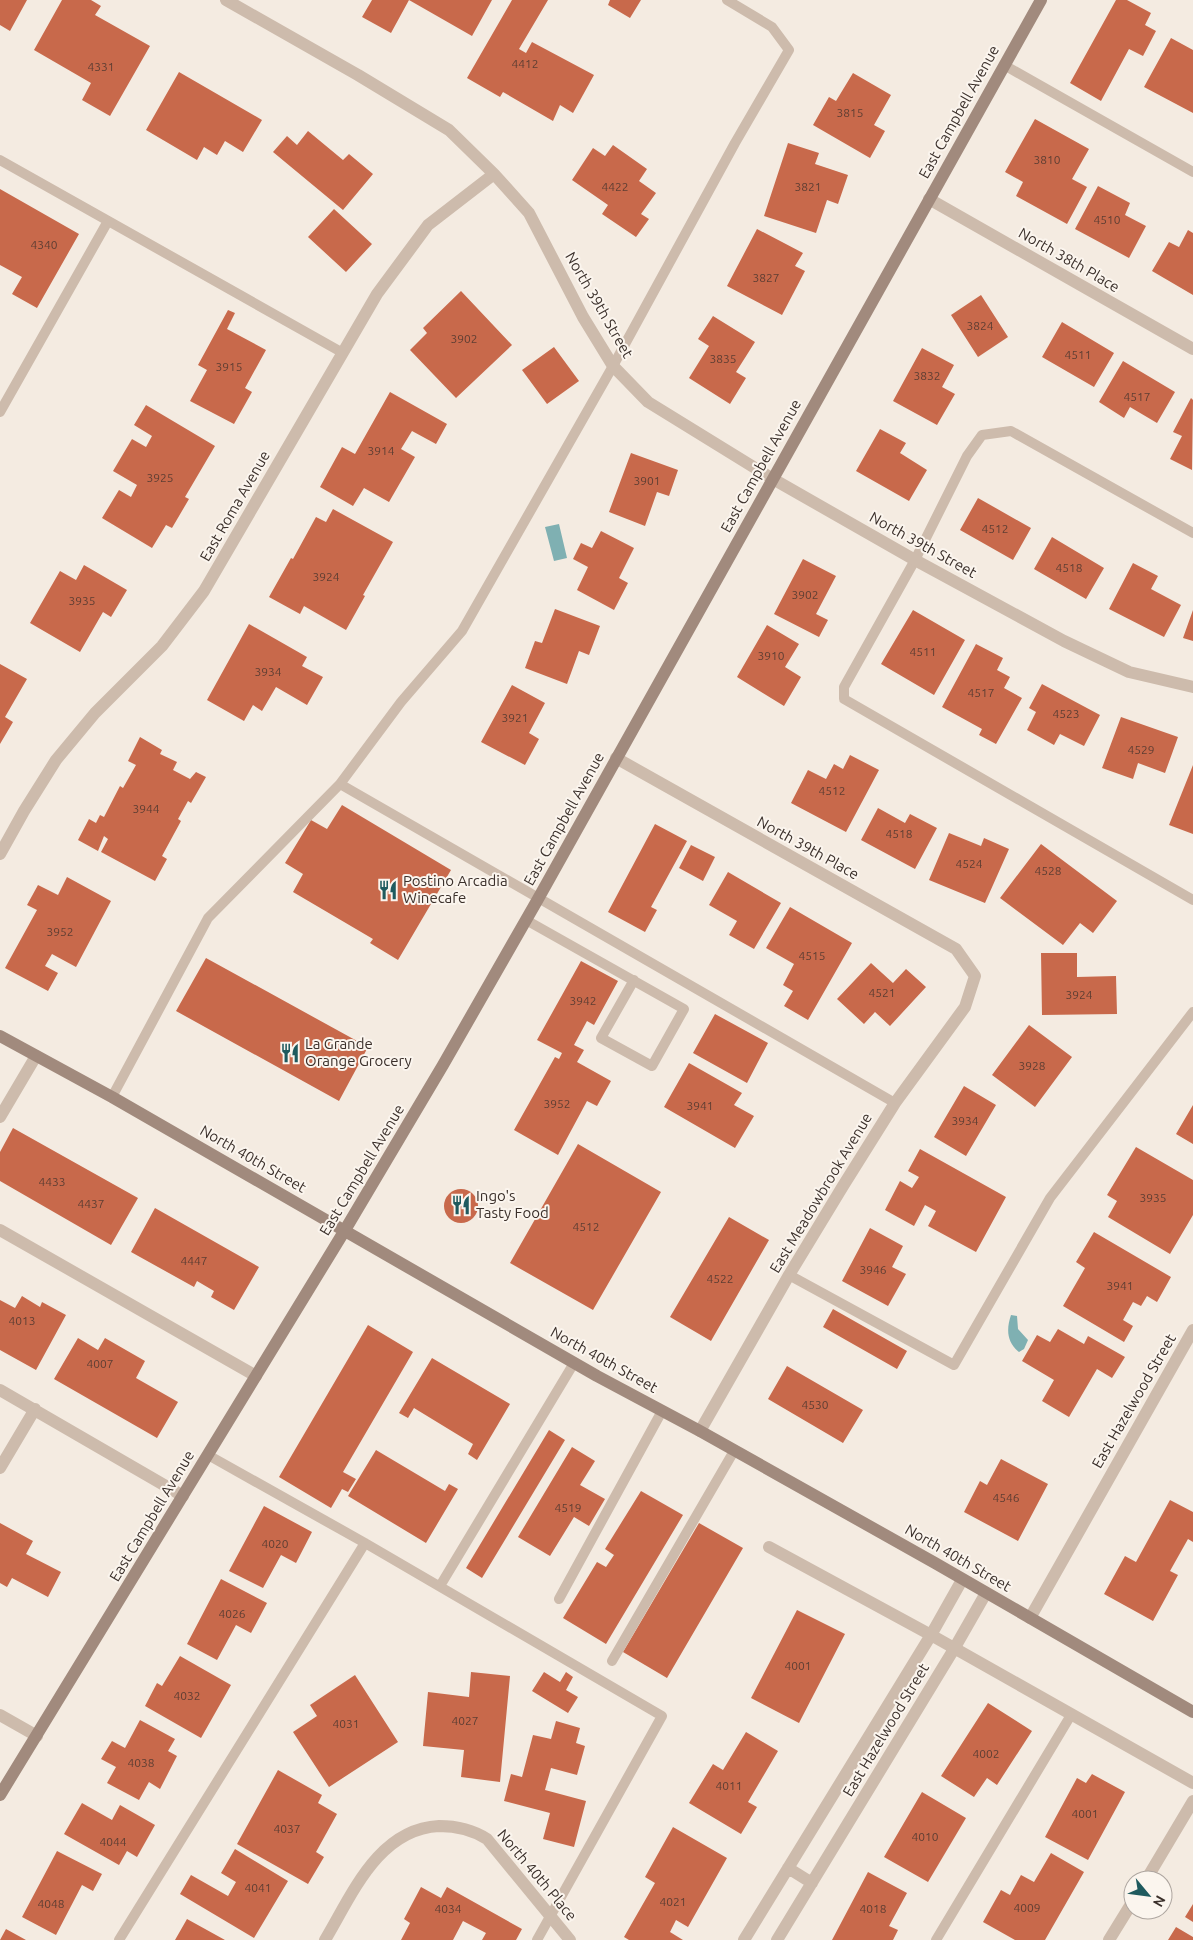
<svg xmlns="http://www.w3.org/2000/svg" width="1193" height="1940" viewBox="0 0 1193 1940" font-family="Ubuntu,sans-serif">
<rect width="100%" height="100%" fill="#f4ebe1"/>
<path fill="#7fb0b2" d="M559 524 567 558 554 561 545 527Z
M1011 1315 1017 1316 1018 1329 1028 1340 1024 1349 1019 1352C1007 1342 1006 1330 1011 1315Z"/>
<path fill="#c8694b" d="M0 0H27L10 31 0 25Z
M62 0H91L101 6 95 15 150 46 110 116 82 100 91 83 34 50Z
M372 0H492L472 36 409 0 391 33 362 17Z
M512 0H548L519 49 526 53 532 42 594 75 573 113 560 105 553 121 503 92 500 97 467 78Z
M610 0H641L630 18 608 5Z
M1116 0H1127L1151 13 1145 25 1156 31 1143 56 1129 49 1101 101 1070 83Z
M1171 38 1193 50V113L1144 87Z
M179 72 262 120 243 152 225 141 217 155 204 147 197 160 146 130Z
M853 73 891 95 874 125 885 131 870 158 813 125 829 97 836 101Z
M1035 119 1089 149 1072 179 1087 187 1067 224 1016 196 1023 182 1005 172Z
M308 131 343 160 349 154 373 174 343 210 273 152 287 136 297 145Z
M788 143 819 153 815 164 848 175 838 204 827 200 816 233 764 216Z
M613 145 647 169 639 181 656 193 641 214 649 219 636 237 602 214 608 205 572 180 593 148 605 156Z
M1098 186 1130 203 1125 215 1146 226 1129 258 1075 229Z
M0 189 79 234 37 308 12 294 22 277 0 265Z
M334 209 372 244 346 272 308 237Z
M757 229 803 253 795 266 805 271 782 315 727 286Z
M1188 230 1193 233V295L1152 271 1169 242 1179 247Z
M461 291 512 345 456 398 410 350 427 333 423 328Z
M981 295 1008 337 978 357 951 315Z
M228 310 235 313 227 329 266 350 245 388 252 392 234 424 190 401 207 370 198 365Z
M713 316 755 342 736 372 746 378 730 404 689 378 709 346 698 339Z
M1062 322 1114 353 1094 387 1042 357Z
M554 347 579 381 547 404 522 370Z
M922 348 954 365 942 387 955 394 937 425 893 401Z
M1123 361 1175 392 1157 423 1130 407 1124 418 1099 402Z
M390 392 447 424 436 444 412 431 401 449 415 457 389 502 364 488 353 506 320 487 342 447 355 454Z
M1191 398 1193 400 1192 470 1170 459 1182 436 1173 432Z
M146 405 215 446 185 497 189 499 172 528 166 525 152 548 102 518 119 490 131 497 137 485 113 471 132 439 146 447 152 436 134 425Z
M880 429 906 443 900 453 927 470 909 501 856 471Z
M631 453 678 470 669 496 657 492 645 526 609 512Z
M978 498 1031 528 1013 560 960 530Z
M333 509 393 542 363 595 365 596 346 630 304 606 300 614 269 597 291 558 293 559 316 517 326 522Z
M601 531 634 548 619 578 628 583 614 610 577 590 588 567 573 559 581 543 592 548Z
M1052 537 1104 568 1086 599 1034 569Z
M803 559 836 576 816 614 828 620 819 637 774 614Z
M1133 563 1158 576 1151 589 1181 605 1164 637 1109 609Z
M84 565 127 590 111 617 103 612 80 652 30 623 60 571 76 580Z
M555 609 600 626 589 655 579 651 567 684 525 668 535 641 542 643Z
M913 610 965 640 934 695 881 664Z
M1193 610V641L1183 638Z
M249 624 307 657 302 666 323 677 307 705 276 687 262 711 253 705 244 721 207 700Z
M767 625 799 644 785 667 801 677 784 706 737 677Z
M976 644 1003 658 997 670 1010 677 1004 688 1022 698 996 744 979 735 982 729 942 707Z
M0 664 27 679 5 717 13 722 0 744Z
M1042 684 1100 715 1084 746 1060 734 1054 745 1027 730 1036 712 1029 708Z
M512 685 545 703 529 733 539 739 525 765 481 742Z
M1121 717 1178 737 1165 773 1138 763 1133 779 1102 768Z
M140 737 162 750 160 754 177 762 173 770 190 779 196 772 206 777 191 803 188 801 178 819 181 821 162 856 167 859 155 881 101 852 108 839 104 836 98 851 78 840 89 819 96 823 100 815 104 817 120 786 123 788 136 765 128 761Z
M850 755 879 770 846 832 791 803 808 770 826 779 834 764 843 769Z
M1193 765V834L1169 825Z
M342 805 451 870 398 960 370 943 373 939 293 892 303 874 285 863 311 820 327 829Z
M878 808 905 823 910 814 937 828 915 869 861 840Z
M655 824 687 841 651 907 657 910 645 932 608 912Z
M949 833 981 846 984 838 1009 849 985 903 929 880Z
M1041 844 1117 901 1093 933 1080 923 1063 945 1000 898Z
M691 845 715 857 703 881 679 868Z
M728 872 781 903 754 949 729 935 737 921 709 905Z
M67 877 111 901 76 967 52 954 45 966 58 973 48 991 5 968 37 910 27 905 38 885 58 895Z
M790 907 852 943 808 1020 784 1006 793 991 783 985 794 964 766 948Z
M1041 953H1077V977L1116 976 1117 1014 1042 1015Z
M206 958 368 1047 339 1101 176 1011Z
M581 961 618 981 594 1025 587 1021 574 1045 584 1050 577 1062 611 1081 597 1106 587 1101 558 1155 514 1130 555 1057 559 1059 562 1053 537 1040Z
M871 963 893 983 906 969 926 987 890 1026 875 1012 864 1024 837 999Z
M715 1014 768 1043 747 1083 693 1053Z
M1029 1025 1072 1057 1035 1107 992 1075Z
M689 1063 742 1093 734 1105 754 1116 735 1148 664 1107Z
M964 1086 996 1105 966 1156 934 1137Z
M1193 1105V1144L1176 1134Z
M13 1128 138 1198 111 1245 0 1181V1152Z
M578 1144 661 1192 593 1310 510 1263Z
M1136 1147 1193 1180V1215L1170 1254 1108 1217 1117 1201 1107 1195Z
M920 1149 1006 1197 976 1252 928 1226 936 1211 925 1205 914 1226 885 1210 900 1181 912 1188 919 1177 908 1171Z
M444 1206a17 17 0 1 1 34 0a17 17 0 1 1-34 0Z
M155 1208 259 1267 234 1310 211 1297 214 1291 197 1281 194 1287 131 1252Z
M729 1217 769 1240 711 1341 670 1317Z
M870 1228 903 1246 892 1267 906 1274 888 1306 842 1281Z
M1094 1232 1171 1277 1157 1302 1147 1296 1141 1306 1133 1302 1123 1320 1133 1326 1124 1342 1063 1306 1085 1268 1076 1262Z
M22 1296 40 1307 42 1302 66 1315 36 1370 0 1350V1300L15 1308Z
M833 1309 907 1351 897 1369 823 1327Z
M368 1325 413 1352 343 1472 356 1479 348 1492 342 1489 331 1508 279 1477Z
M1058 1329 1084 1344 1088 1336 1125 1357 1112 1378 1097 1369 1069 1417 1042 1401 1054 1380 1022 1361 1037 1335 1050 1342Z
M78 1338 98 1350 105 1338 145 1361 136 1378 178 1402 157 1438 54 1379Z
M432 1358 510 1404 477 1460 468 1454 473 1444 414 1408 408 1418 399 1413Z
M787 1366 863 1410 843 1443 768 1399Z
M549 1430 565 1440 482 1578 466 1568Z
M572 1447 595 1461 580 1485 605 1499 589 1526 574 1517 550 1556 518 1537Z
M376 1450 445 1491 449 1484 458 1489 426 1543 348 1496Z
M1001 1459 1048 1484 1018 1541 964 1512 980 1481 987 1485Z
M641 1491 683 1515 606 1644 563 1618 597 1562 606 1567 614 1555 605 1549Z
M1170 1500 1193 1512V1542L1188 1539 1170 1571 1178 1575 1153 1621 1104 1594 1125 1556 1136 1562Z
M264 1506 312 1532 296 1563 281 1555 263 1588 229 1571Z
M0 1523 33 1541 26 1554 61 1572 48 1597 12 1578 7 1587 0 1583Z
M699 1523 743 1548 667 1678 623 1652Z
M221 1579 267 1603 251 1633 236 1625 217 1660 187 1644Z
M797 1610 845 1634 799 1723 751 1698Z
M180 1656 231 1685 201 1738 145 1706 157 1683 162 1686Z
M471 1672 510 1676 500 1782 461 1777 464 1750 423 1746 428 1692 469 1697Z
M544 1672 560 1682 566 1672 573 1677 566 1690 578 1697 568 1713 532 1691Z
M355 1675 398 1742 329 1787 293 1732 317 1716 310 1705Z
M988 1703 1032 1731 997 1785 987 1778 974 1797 941 1776Z
M140 1720 175 1739 168 1751 177 1756 160 1789 149 1782 139 1800 107 1783 116 1767 101 1759 112 1741 125 1748Z
M556 1721 580 1728 576 1743 585 1746 577 1775 551 1768 545 1790 586 1801 574 1847 543 1839 550 1813 504 1801 511 1774 522 1777 533 1735 551 1739Z
M746 1732 778 1751 748 1802 757 1807 741 1834 689 1803 713 1764 723 1770Z
M278 1770 322 1795 318 1803 337 1814 316 1852 324 1857 308 1884 237 1844Z
M1092 1774 1125 1792 1088 1860 1045 1837 1077 1778 1086 1783Z
M922 1792 966 1818 928 1882 884 1857Z
M82 1803 112 1820 120 1805 155 1825 137 1857 127 1851 119 1865 64 1834Z
M673 1827 727 1858 688 1927 676 1920 670 1932 683 1940H629L624 1937 655 1883 645 1877Z
M235 1849 288 1881 254 1938 180 1894 191 1875 228 1896 236 1882 221 1873Z
M57 1851 102 1874 93 1891 82 1885 56 1935 22 1917Z
M1051 1853 1084 1872 1045 1940H1015L983 1922 1001 1890 1010 1895 1021 1875 1034 1882Z
M868 1872 907 1893 889 1926 898 1930 893 1940H832Z
M421 1887 441 1898 447 1887 522 1929 516 1940H482L486 1933 463 1921 453 1940H401L410 1923 404 1919Z
M1193 1904V1922L1185 1917Z
M187 1919 225 1940H175Z
M1176 1927 1193 1937V1940H1168Z
M6 1929 26 1940H0Z"/>
<g fill="none" stroke-linecap="round" stroke-linejoin="round">
<path stroke="#cdbbac" stroke-width="10" d="M1004 65 1193 172
M0 160 343 353
M0 412 108 221
M1193 533 1011 431 982 435 967 456 915 560 844 687V699L1193 900
M340 784 895 1103
M526 920 684 1009 652 1066 601 1038 634 980
M112 1097 208 918 340 784 401 702 462 631 613 366 735 143 789 50 772 27 727 0
M789 1275 954 1365 1050 1198 1193 1012
M208 1455 365 1543 662 1716 537 1940
M440 1586 574 1363
M559 1599 662 1411
M612 1661 734 1451
M119 1940 365 1543
M936 1940 1071 1715"/>
<path stroke="#cdbbac" stroke-width="12" d="M226 0 358 75 449 130 494 174 529 213 583 317 613 366 648 402 773 479 915 560 1064 641 1129 672 1193 687
M929 199 1193 349
M616 758 956 949 975 976 965 1007 895 1103 843 1186 789 1275 700 1431
M0 854 24 811 56 760 95 713 162 646 204 591 377 294 428 225 494 174
M0 1117 36 1056
M0 1230 256 1376
M0 1390 183 1496
M0 1468 35 1409
M769 1547 931 1635 1193 1783
M1030 1618 1193 1330
M0 1715 37 1736
M788 1868 812 1883
M1146 1880 1193 1801
M325 1940C352 1895 378 1829 439 1826 455 1826 473 1830 487 1839L570 1940
M744 1940 931 1635 962 1580
M777 1940 954 1649 986 1593
M1109 1940 1133 1901"/>
<path stroke="#a18a7d" stroke-width="12" d="M0 1036 112 1097 597 1376 700 1431 935 1563 1193 1712
M0 1795 345 1230 443 1065 538 899 1041 0"/>
</g>
<defs>
<symbol id="restaurant-bare" viewBox="-9 -9 18 18"><path d="M-5-6h1v4h1v-4h1v4h1v-4h1v5L-1.5 .5V6h-2V.5L-5-1ZM5-6V6H3V1.5H1.5Q1.5-4 5-6Z" fill="#1f5a5e" stroke="#fbf5ee" stroke-width="2.5" paint-order="stroke"/></symbol>
</defs>
<g fill-rule="evenodd">
<use href="#restaurant-bare" x="374" y="876" width="28" height="28"/>
<use href="#restaurant-bare" x="276" y="1039" width="28" height="28"/>
<use href="#restaurant-bare" x="447" y="1191" width="28" height="28"/>
</g>
<g text-anchor="middle" stroke-width="4" stroke-linejoin="round" paint-order="stroke">
<g font-size="12" fill="#5e3e33">
<text x="525" y="68">4412</text>
<text x="101" y="71">4331</text>
<text x="850" y="117">3815</text>
<text x="1047" y="164">3810</text>
<text x="615" y="191">4422</text>
<text x="808" y="191">3821</text>
<text x="1107" y="224">4510</text>
<text x="44" y="249">4340</text>
<text x="766" y="282">3827</text>
<text x="980" y="330">3824</text>
<text x="464" y="343">3902</text>
<text x="1078" y="359">4511</text>
<text x="723" y="363">3835</text>
<text x="229" y="371">3915</text>
<text x="927" y="380">3832</text>
<text x="1137" y="401">4517</text>
<text x="381" y="455">3914</text>
<text x="160" y="482">3925</text>
<text x="647" y="485">3901</text>
<text x="995" y="533">4512</text>
<text x="1069" y="572">4518</text>
<text x="326" y="581">3924</text>
<text x="805" y="599">3902</text>
<text x="82" y="605">3935</text>
<text x="923" y="656">4511</text>
<text x="771" y="660">3910</text>
<text x="268" y="676">3934</text>
<text x="981" y="697">4517</text>
<text x="1066" y="718">4523</text>
<text x="515" y="722">3921</text>
<text x="1141" y="754">4529</text>
<text x="832" y="795">4512</text>
<text x="146" y="813">3944</text>
<text x="899" y="838">4518</text>
<text x="969" y="868">4524</text>
<text x="1048" y="875">4528</text>
<text x="60" y="936">3952</text>
<text x="812" y="960">4515</text>
<text x="882" y="997">4521</text>
<text x="1079" y="999">3924</text>
<text x="583" y="1005">3942</text>
<text x="1032" y="1070">3928</text>
<text x="557" y="1108">3952</text>
<text x="700" y="1110">3941</text>
<text x="965" y="1125">3934</text>
<text x="52" y="1186">4433</text>
<text x="1153" y="1202">3935</text>
<text x="91" y="1208">4437</text>
<text x="586" y="1231">4512</text>
<text x="194" y="1265">4447</text>
<text x="873" y="1274">3946</text>
<text x="720" y="1283">4522</text>
<text x="1120" y="1290">3941</text>
<text x="22" y="1325">4013</text>
<text x="100" y="1368">4007</text>
<text x="815" y="1409">4530</text>
<text x="1006" y="1502">4546</text>
<text x="568" y="1512">4519</text>
<text x="275" y="1548">4020</text>
<text x="232" y="1618">4026</text>
<text x="798" y="1670">4001</text>
<text x="187" y="1700">4032</text>
<text x="465" y="1725">4027</text>
<text x="346" y="1728">4031</text>
<text x="986" y="1758">4002</text>
<text x="141" y="1767">4038</text>
<text x="729" y="1790">4011</text>
<text x="1085" y="1818">4001</text>
<text x="287" y="1833">4037</text>
<text x="925" y="1841">4010</text>
<text x="113" y="1846">4044</text>
<text x="258" y="1892">4041</text>
<text x="673" y="1906">4021</text>
<text x="51" y="1908">4048</text>
<text x="1027" y="1912">4009</text>
<text x="448" y="1913">4034</text>
<text x="873" y="1913">4018</text>
</g>
<g font-size="15" fill="#3b302b" stroke="#fbf5ee">
<text transform="translate(959 112) rotate(-61)" y="5">East Campbell Avenue</text>
<text transform="translate(1069 260) rotate(30)" y="5">North 38th Place</text>
<text transform="translate(599 305) rotate(60)" y="5">North 39th Street</text>
<text transform="translate(761 466) rotate(-61)" y="5">East Campbell Avenue</text>
<text transform="translate(235 506) rotate(-60)" y="5">East Roma Avenue</text>
<text transform="translate(923 545) rotate(29)" y="5">North 39th Street</text>
<text transform="translate(564 819) rotate(-61)" y="5">East Campbell Avenue</text>
<text transform="translate(808 848) rotate(29)" y="5">North 39th Place</text>
<text transform="translate(253 1159) rotate(30)" y="5">North 40th Street</text>
<text transform="translate(362 1170) rotate(-59)" y="5">East Campbell Avenue</text>
<text transform="translate(821 1193) rotate(-59)" y="5">East Meadowbrook Avenue</text>
<text transform="translate(604 1360) rotate(29)" y="5">North 40th Street</text>
<text transform="translate(1134 1401) rotate(-60)" y="5">East Hazelwood Street</text>
<text transform="translate(152 1516) rotate(-59)" y="5">East Campbell Avenue</text>
<text transform="translate(958 1558) rotate(30)" y="5">North 40th Street</text>
<text transform="translate(886 1730) rotate(-59)" y="5">East Hazelwood Street</text>
<text transform="translate(537 1875) rotate(50)" y="5">North 40th Place</text>
</g>
<g font-size="15" fill="#3b302b" stroke="#fbf5ee" text-anchor="start">
<text x="403" y="886">Postino Arcadia<tspan x="403" dy="17">Winecafe</tspan></text>
<text x="305" y="1049">La Grande<tspan x="305" dy="17">Orange Grocery</tspan></text>
<text x="476" y="1201">Ingo's<tspan x="476" dy="17">Tasty Food</tspan></text>
</g>
</g>
<g transform="translate(1148 1895) rotate(119)"><circle r="24" fill="#fbf5ee" stroke="#aea6a0"/>
<path d="M0-4L9 19L0 12L-9 19Z" fill="#1f5a5e"/>
<text y="-8" font-size="14" font-weight="bold" text-anchor="middle" fill="#3b302b">N</text>
</g>
</svg>
